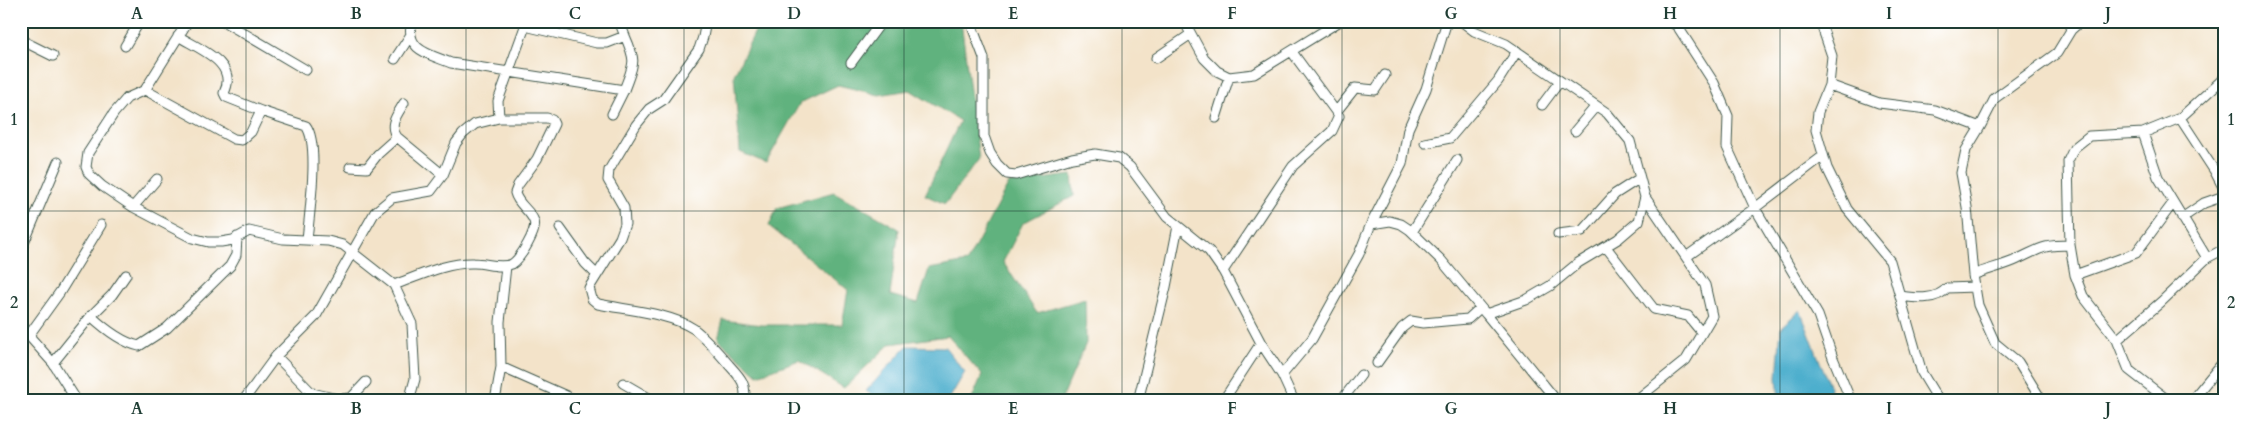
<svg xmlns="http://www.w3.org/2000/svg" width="2245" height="422" viewBox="0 0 2245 422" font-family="Cardo,serif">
<rect width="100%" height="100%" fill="#fff"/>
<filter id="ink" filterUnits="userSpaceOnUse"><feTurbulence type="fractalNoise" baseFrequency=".02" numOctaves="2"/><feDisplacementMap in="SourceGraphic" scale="10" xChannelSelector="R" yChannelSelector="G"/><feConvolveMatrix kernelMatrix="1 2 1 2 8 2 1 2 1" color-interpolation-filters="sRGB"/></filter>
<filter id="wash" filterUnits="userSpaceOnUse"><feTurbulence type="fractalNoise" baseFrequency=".0096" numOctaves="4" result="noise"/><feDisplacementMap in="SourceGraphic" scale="20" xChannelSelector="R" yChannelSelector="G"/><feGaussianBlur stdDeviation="1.12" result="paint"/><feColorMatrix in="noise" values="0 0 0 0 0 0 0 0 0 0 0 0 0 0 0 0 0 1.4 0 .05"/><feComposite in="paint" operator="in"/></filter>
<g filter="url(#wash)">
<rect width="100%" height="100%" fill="#f3e3c9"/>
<path fill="#61b27e" stroke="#407859" d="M760 21H961L979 159 945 204 925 195 960 121 910 90 879 95 838 85 800 103 766 163 740 152 734 75Z
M1072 175 1074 196 1023 223 1003 262 1037 313 1085 299 1086 343 1061 401H971L982 375 948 336 890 344 844 388 799 360 758 375 718 339 723 320 762 325H842L848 290 769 226 777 208 834 192 899 229 890 295 918 303 929 269 967 262 1009 183Z"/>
<path fill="#4eafcd" stroke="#367680" d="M1800 310 1831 390 1819 401H1779L1777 377 1781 327Z
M907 346 945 347 965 372 948 401H881L866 391Z"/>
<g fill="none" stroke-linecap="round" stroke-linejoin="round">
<path stroke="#4eafcd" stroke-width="2.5" d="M1822 394 1827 401"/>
</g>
</g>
<g filter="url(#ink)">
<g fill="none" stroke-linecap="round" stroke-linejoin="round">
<defs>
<path id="minor" d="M188 21 145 90 127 98 114 113 88 153 86 167 89 174 102 186 133 207 192 238 208 242H221L233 240 249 231 283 239 328 241 343 245 394 285 412 324 415 379 409 401
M223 21 306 70
M412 21C404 50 429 54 451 63L624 90C634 63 637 63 625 36
M706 21 703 37 699 49 663 100 649 109 636 125 609 170 608 180 624 208 625 224 620 238 589 288 592 299 598 304C627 310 670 313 694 329 707 339 718 352 729 365 739 376 748 384 744 401
M970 21 984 58V136L990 153 997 164 1007 174 1016 175 1072 158 1095 154 1119 158 1130 167 1167 217 1209 251 1223 271 1261 343 1282 375 1294 401
M1184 21 1204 58 1217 71 1229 77 1254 74 1340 21
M1670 21 1678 27 1714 83 1728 116 1727 147 1755 208 1818 315 1833 358 1851 401
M1820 21 1832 56 1829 85 1818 112 1816 130 1827 168 1847 209 1890 261 1922 373 1939 401
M525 26 597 43H607L625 36 619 21
M178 36C199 49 239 63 224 93L226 97 261 111
M21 40 53 56
M125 46 140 21
M1156 58 1191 34
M395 59 410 36
M851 63 882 21
M1829 85 1879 103 1935 110 1980 127
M145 90 234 139 242 140 251 132 261 111 306 126C320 144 309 216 307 240
M404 103C397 115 388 125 397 137L443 175
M1542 105 1560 81
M1336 112 1355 88 1375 90 1385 75
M612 114 624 90
M1216 118 1229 77
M2180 118 2214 170 2224 189
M1575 131 1596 106
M2143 133 2158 177 2207 258
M1425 143 1450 138 1498 81 1517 51
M350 167 367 168 378 154 397 137
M133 207 157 179
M2182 218 2204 203 2224 196
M1371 224 1390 221 1401 224 1410 230 1441 260 1486 314 1526 300 1550 286 1578 263 1618 239 1639 221 1645 197 1630 141 1607 113 1506 44 1474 31 1461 21
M560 228 585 263 597 275
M1412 232 1457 160
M1558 234 1582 231 1615 194 1640 178
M1606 247 1654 309 1688 316 1702 333
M21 250 58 162
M1686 257 1755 208 1823 156
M1223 271 1293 166 1332 131 1339 116 1292 52
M1973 275C1987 269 2004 266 2018 259 2042 248 2042 245 2070 245
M2075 275 2136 253 2173 203
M394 285C419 276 447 262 474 263 486 263 501 269 512 264 520 259 538 230 534 221 530 210 518 205 515 193L518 185 537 159 554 124 552 120 547 118H499L498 101 527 21
M1900 296C1916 298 1936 301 1947 288L1975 287
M1486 314 1557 401
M91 316 112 295 126 275
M21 327 53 363 77 401
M29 335 60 292 101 225
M2117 340 2161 302 2207 258 2224 249
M276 356 312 393 338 399 351 398 366 382
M53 363 91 316C105 329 121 342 139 346L167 328 230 266 236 255 237 237
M1377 363 1402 328 1411 321 1423 323 1468 319 1480 308
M501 367 578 401
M1282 375 1312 339 1359 254 1371 224 1402 164 1408 129 1426 89 1447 21
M623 383 654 401
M243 401 276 356 316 316 375 212 392 198 431 191 443 175 456 143 463 134 475 124 499 118
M495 401 501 367 500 322 506 266
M1138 401 1166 287 1178 226
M1223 401 1261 343
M1341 401 1361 375
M1635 401 1686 360 1712 316 1705 285 1645 197
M2042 401 2018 362 1995 343 1978 305 1973 275 1967 207 1961 173 1966 150 1980 127 1995 98 2057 53 2071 30 2081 21
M2169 401 2129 370 2117 340 2083 296 2075 275 2070 245 2068 161 2074 148 2089 136 2143 133 2180 118 2224 78
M2191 401 2224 361"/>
</defs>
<use href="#minor" stroke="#3f564a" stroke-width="11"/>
<use href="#minor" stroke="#fff" stroke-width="9"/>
</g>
</g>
<path fill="none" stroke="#1f3d34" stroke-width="1" stroke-opacity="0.55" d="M246 21V401M466 21V401M684 21V401M904 21V401M1122 21V401M1342 21V401M1560 21V401M1780 21V401M1998 21V401M21 211H2224"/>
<rect width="2245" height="422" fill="none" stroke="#fff" stroke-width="55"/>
<rect x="28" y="28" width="2190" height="366" fill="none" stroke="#1f3d34" stroke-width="2"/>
<g font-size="16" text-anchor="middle" font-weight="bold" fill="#1f3d34">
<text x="137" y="19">A</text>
<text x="356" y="19">B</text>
<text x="575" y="19">C</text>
<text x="794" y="19">D</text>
<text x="1013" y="19">E</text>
<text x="1232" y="19">F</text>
<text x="1451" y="19">G</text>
<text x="1670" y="19">H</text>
<text x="1889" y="19">I</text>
<text x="2108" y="19">J</text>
<text x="14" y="125">1</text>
<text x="2231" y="125">1</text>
<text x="14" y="308">2</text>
<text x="2231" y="308">2</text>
<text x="137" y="414">A</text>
<text x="356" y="414">B</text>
<text x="575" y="414">C</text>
<text x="794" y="414">D</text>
<text x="1013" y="414">E</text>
<text x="1232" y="414">F</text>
<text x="1451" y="414">G</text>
<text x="1670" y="414">H</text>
<text x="1889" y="414">I</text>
<text x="2108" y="414">J</text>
</g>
</svg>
